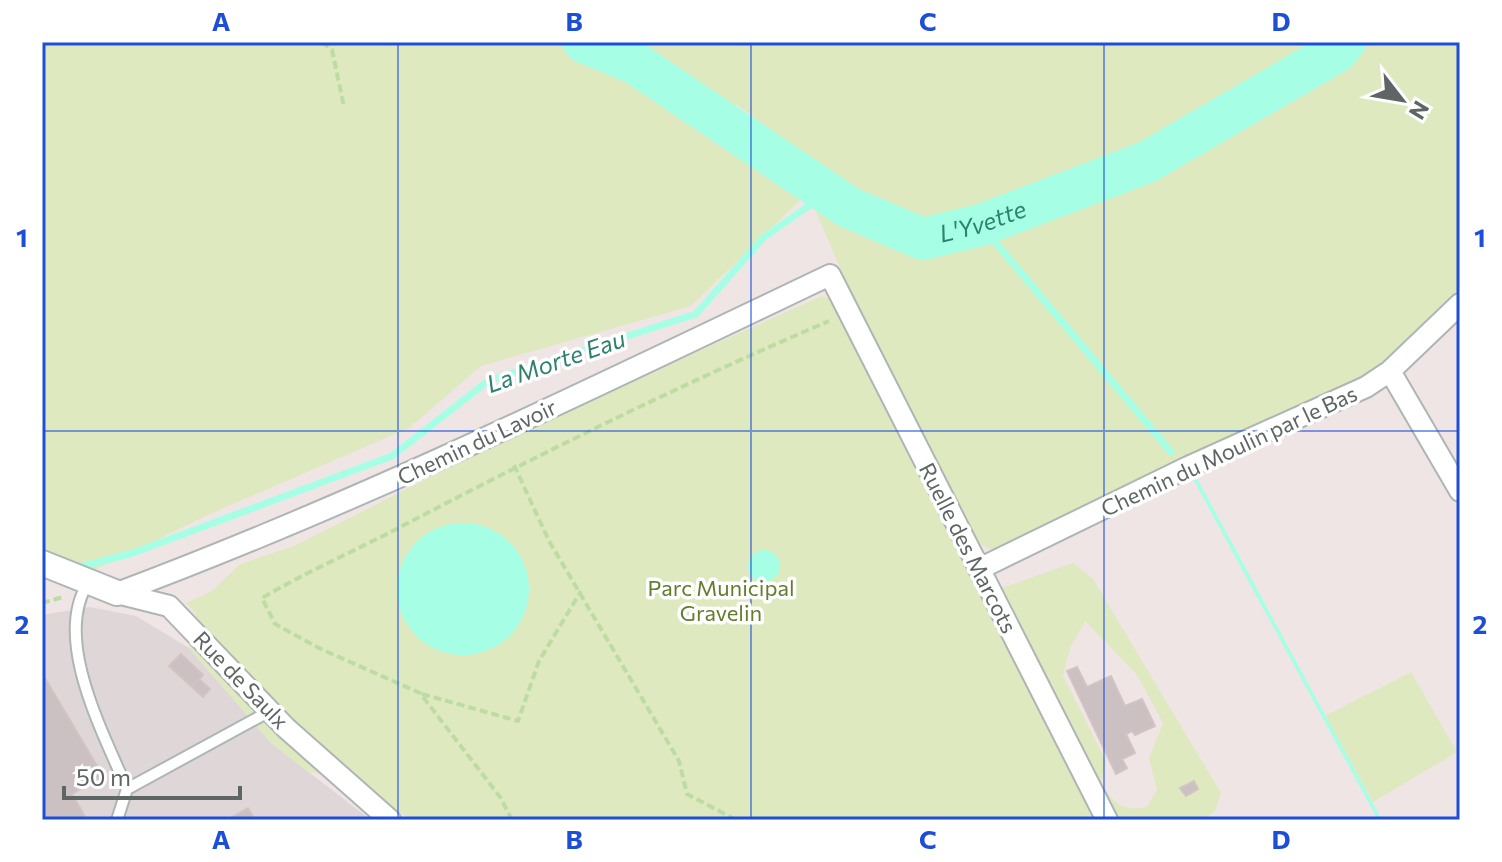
<svg xmlns="http://www.w3.org/2000/svg" width="1502" height="862" viewBox="0 0 1502 862" font-family="Commissioner,sans-serif">
<rect width="100%" height="100%" fill="#f0e5e5"/>
<path fill="#dfd7d7" d="M90 607 136 616 189 648 271 743 371 820H42V615Z"/>
<path fill="#dee9c0" fill-rule="evenodd" d="M42 42H1320C1242 86 996 245 915 218 848 196 792 145 736 104L716 132 803 197 691 306 481 366 409 428 210 514 92 571 42 548Z
M1345 42H1460V295L1357 385 995 551 976 542 866 327 816 212 826 206 925 252 1147 162 1335 52Z
M822 296 839 302 999 589 1073 563 1093 579 1221 793 1215 811 1203 820H411L363 786 307 771 271 743 189 648 196 613 186 603 212 591 240 564 294 546 533 425ZM1085 621 1137 675 1163 723 1149 758 1157 790 1147 807C1122 812 1113 803 1101 782L1106 761 1063 676 1070 648Z
M1411 672 1457 752 1373 802 1325 716Z"/>
<path fill="#a6ffe5" d="M1191 467 1382 820H1378L1187 468Z
M397 589a66 66 0 1 1 132 0a66 66 0 1 1-132 0Z
M748 566a16 16 0 1 1 32 0a16 16 0 1 1-32 0Z"/>
<g fill="none" stroke-linecap="round" stroke-linejoin="round">
<path stroke="#a6ffe5" stroke-width="7" d="M981 225 1171 452
M75 568 133 553 392 456 488 381 696 314 763 238 827 193"/>
<path stroke="#a6ffe5" stroke-width="42" id="s1" d="M584 42 635 63 848 207 923 239 981 225 1147 162 1336 52 1345 42"/>
</g>
<path fill="#cbc1c2" stroke="#d5c3c3" stroke-width="2" d="M181 654 203 675 192 687 169 666Z
M1077 667 1087 687 1111 676 1125 706 1142 699 1155 726 1135 735 1132 731 1126 734 1135 753 1122 759 1127 768 1116 774 1067 671Z
M42 673 103 776 72 794 87 820H42Z
M199 679 210 689 203 697 192 687Z
M1194 781 1198 789 1186 796 1180 788Z
M248 808 255 820H227Z"/>
<g fill="none" stroke-linecap="round" stroke-linejoin="round">
<defs>
<path id="service" d="M88 583C52 639 104 734 127 789L117 820
M127 789 270 711"/>
<path id="minor" d="M1390 371 1460 491
M979 569 1188 467 1366 387 1390 371 1460 304
M117 593C361 502 595 387 830 275L1107 820
M117 593 169 606 286 728 390 820"/>
<path id="tertiary" d="M42 563 117 593"/>
</defs>
<use href="#service" stroke="#aeb6b5" stroke-width="14"/>
<use href="#minor" stroke="#aeb6b5" stroke-width="24"/>
<use href="#tertiary" stroke="#aeb6b5" stroke-width="28"/>
<path stroke="#bddca2" stroke-width="4" stroke-dasharray="8 4" stroke-linecap="butt" d="M322 42 332 50 344 107
M514 465 549 541 679 761 687 794 736 820
M42 603 63 597
M422 694 518 721 539 661 581 591
M512 820 500 797 420 693 321 649 275 624 262 598C310 570 359 549 408 523 546 451 686 382 829 321"/>
<use href="#service" stroke="#fff" stroke-width="10"/>
<use href="#minor" stroke="#fff" stroke-width="20"/>
<use href="#tertiary" stroke="#fff" stroke-width="24"/>
</g>
<path fill="none" stroke="#1d4ed8" stroke-width="2" stroke-opacity="0.55" d="M398 42V820M751 42V820M1104 42V820M42 431H1460"/>
<g text-anchor="middle" stroke-width="7" stroke-linejoin="round" paint-order="stroke">
<g font-size="22" fill="#5d6665" stroke="#fff">
<text transform="translate(477 442) rotate(-25)" y="8">Chemin du Lavoir</text>
<text transform="translate(1229 451) rotate(-25)" y="8">Chemin du Moulin par le Bas</text>
<text transform="translate(968 548) rotate(63)" y="8">Ruelle des Marcots</text>
<text transform="translate(241 680) rotate(46)" y="8">Rue de Saulx</text>
</g>
<g font-size="22" fill="#637d2d" stroke="#fff">
<text x="721" y="596">Parc Municipal<tspan x="721" dy="25">Gravelin</tspan></text>
</g>
<g font-size="24" font-style="italic" fill="#2d816f" stroke="#fff">
<text dy="8" stroke="none"><textPath href="#s1" startOffset="456">L'Yvette</textPath></text>
<text transform="translate(556 362) rotate(-19)" y="8">La Morte Eau</text>
</g>
</g>
<rect width="1502" height="862" fill="none" stroke="#ffffff" stroke-width="88"/>
<g transform="translate(1402 100) rotate(121)" stroke="#ffffff" stroke-width="6" paint-order="stroke">
<path d="M0-6L14 30L0 20L-14 30Z" fill="#5d6665"/>
<text y="-12" font-size="22" font-weight="bold" text-anchor="middle" fill="#5d6665">N</text>
</g>
<path d="M64 786v12h176v-12" fill="none" stroke="#5d6665" stroke-width="4"/>
<text x="76" y="786" font-size="24" fill="#5d6665" stroke="#ffffff" stroke-width="6" paint-order="stroke">50 m</text>
<rect x="44" y="44" width="1414" height="774" fill="none" stroke="#1d4ed8" stroke-width="3"/>
<g font-size="26" text-anchor="middle" font-weight="bold" fill="#1d4ed8">
<text x="221" y="31">A</text>
<text x="574" y="31">B</text>
<text x="928" y="31">C</text>
<text x="1281" y="31">D</text>
<text x="22" y="247">1</text>
<text x="1480" y="247">1</text>
<text x="22" y="634">2</text>
<text x="1480" y="634">2</text>
<text x="221" y="849">A</text>
<text x="574" y="849">B</text>
<text x="928" y="849">C</text>
<text x="1281" y="849">D</text>
</g>
</svg>
